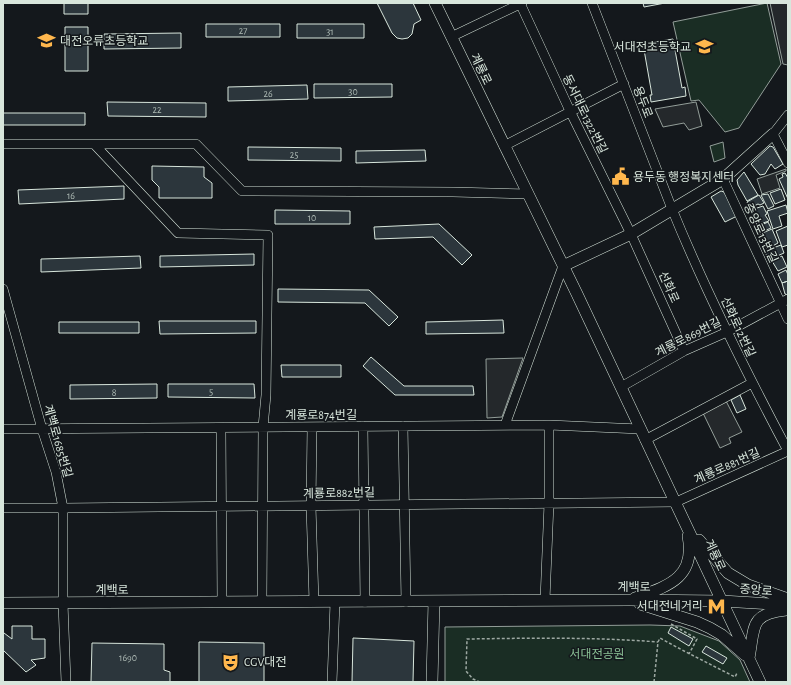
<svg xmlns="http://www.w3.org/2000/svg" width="791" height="685" viewBox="0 0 791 685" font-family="'Alegreya Sans','Noto Sans KR',sans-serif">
<rect width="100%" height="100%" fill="#14181c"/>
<path fill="#1a2d24" stroke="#939e99" d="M767 3 781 64 739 128 725 132 699 100 691 101 673 22Z
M723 142 725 158 714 162 710 146Z
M650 625 680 626 719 641 740 660 750 682H445V627Z"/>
<path fill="#24282b" stroke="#939e99" d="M770 3H788V65L783 64Z
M696 102 702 126 689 130 684 123 663 127 655 109Z
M786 169V171L776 175 780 188 762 194 757 179Z
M523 358 502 417 487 418 486 359Z
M726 401 742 432 729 438 731 443 720 448 703 413Z"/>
<path fill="#2c363c" stroke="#d8e6dc" d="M64 3H88V14H64Z
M377 3H413L421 20 414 24 412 34 408 38 402 39 397 38 392 33Z
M643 3H665L644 7Z
M206 24H280V37H206Z
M297 24H364V38H297Z
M65 27H88V71H65Z
M181 33V48L104 49V34Z
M673 39 682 88 685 87 686 96 651 102 650 95H652L643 44Z
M314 84H392V97L314 98Z
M307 85 308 99 228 101V87Z
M107 102 206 103V117L108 116Z
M3 113H85V125H3Z
M770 146 773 147 783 164 775 169 771 164 765 174 760 175 751 164Z
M248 147 341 148V161L248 160Z
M425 150 426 161 356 163V151Z
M152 166 204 167V177L212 183V198H159V187L152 180Z
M744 172 758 195 747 201 738 185 737 180Z
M785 173 788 178V199L779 179 783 177 782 174Z
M124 186V199L19 204 18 190Z
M781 189 785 200 775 204 770 193Z
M721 191 724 192 737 216 725 222 711 197Z
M768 194 774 206 768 209 761 195Z
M759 195 764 203 760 205 758 204 750 208 747 202Z
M786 205 788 213 779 216 782 226 773 229 767 211Z
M763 206 767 214 765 215 769 221 757 225 751 210Z
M275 210 350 211V224H275Z
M768 222 771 228 760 233 757 227Z
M439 224 472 255 462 265 433 237 375 239 374 227Z
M788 226V245L782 247 776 231Z
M772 229 778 243 767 249 760 234Z
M781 245 784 253 768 260 765 251Z
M254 254V265L160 267V256Z
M140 256 141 268 41 272V259Z
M782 256 787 267 778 271 772 261Z
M786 270 788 275V281L782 283 778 274Z
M788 281V295L785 294 782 283Z
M278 289 369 290 398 317 389 326 365 303 278 302Z
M503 320 504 333 426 334V322Z
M159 321H256V333L160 334Z
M59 322H139V333H59Z
M371 357 404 386H473L474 395H395L363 366Z
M281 365H341V377H282Z
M157 384V398L70 399V385Z
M168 384H254L255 398 168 397Z
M740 395 746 409 737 413 731 400Z
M12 626H32V639H45V658L31 660 36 665 26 672 3 650V634L4 633 12 639Z
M671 627 693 639 689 646 668 633Z
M353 638 414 641 413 682H352Z
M199 642 264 643V682H199Z
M92 643 164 644V670L170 672V682H91Z
M706 646 727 658 723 664 702 652Z"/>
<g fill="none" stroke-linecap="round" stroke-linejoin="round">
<defs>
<path id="minor" d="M520 3 570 111 631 234 684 351
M592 3C619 72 645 140 672 209 706 292 746 372 788 451
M451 37 522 3
M788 115 773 134 788 163
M3 144H196L242 191 453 192 528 194
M94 144 178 233 268 235 266 395 263 427 262 602
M504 146 624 84
M723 179 788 319
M3 289 42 429 56 472 63 508V603L66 682
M621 387 684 351 727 332 788 299
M505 425 563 266
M363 426 365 602
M403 426 406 602
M312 427 311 506 314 602
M221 428 222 602
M3 429 549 425 640 429
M645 440 752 383
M3 508H63L676 502 788 451
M545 600 549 503V425
M332 682 335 602"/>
<path id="major" d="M435 3 577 294 760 682
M563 266 631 234 723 179 773 134
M699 540 728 573 748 585 788 599
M635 598C668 586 696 578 688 536
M3 603 629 600 722 601 788 605
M640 604 697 622 710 628 722 635 745 655
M749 658C755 627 749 614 786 610
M432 682 434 601"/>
</defs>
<use href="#minor" stroke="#d8e6dc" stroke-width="10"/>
<use href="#major" stroke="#d8e6dc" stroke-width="12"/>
<path stroke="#9da8a2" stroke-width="1.5" stroke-dasharray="3 2" stroke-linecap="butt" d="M671 624 697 639 689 654
M480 682 473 679 466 671 467 639C531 638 595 637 658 642
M654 682 658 642 660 638C685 652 710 664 735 677L737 673"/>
<use href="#minor" stroke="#14181c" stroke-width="9"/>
<use href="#major" stroke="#14181c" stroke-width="11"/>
</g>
<defs>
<symbol id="school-bare" viewBox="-9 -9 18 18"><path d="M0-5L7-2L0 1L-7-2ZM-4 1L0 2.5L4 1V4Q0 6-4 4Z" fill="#ffb74d" stroke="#14181c" stroke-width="2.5" paint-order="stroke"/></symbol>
<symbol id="civic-bare" viewBox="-9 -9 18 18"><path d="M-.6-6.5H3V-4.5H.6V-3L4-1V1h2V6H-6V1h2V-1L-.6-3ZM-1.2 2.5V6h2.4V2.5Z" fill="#ffb74d" stroke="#14181c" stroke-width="2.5" paint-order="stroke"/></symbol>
<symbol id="metro-bare" viewBox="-9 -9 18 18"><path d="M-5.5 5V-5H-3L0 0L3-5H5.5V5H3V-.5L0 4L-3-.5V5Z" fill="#ffb74d" stroke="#14181c" stroke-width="2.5" paint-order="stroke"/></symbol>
<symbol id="theatre-bare" viewBox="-9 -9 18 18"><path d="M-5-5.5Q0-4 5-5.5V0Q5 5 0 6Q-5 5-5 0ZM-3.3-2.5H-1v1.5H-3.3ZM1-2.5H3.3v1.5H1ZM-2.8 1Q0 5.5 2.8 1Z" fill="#ffb74d" stroke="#14181c" stroke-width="2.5" paint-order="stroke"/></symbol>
</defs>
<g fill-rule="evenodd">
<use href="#school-bare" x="34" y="28" width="25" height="25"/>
<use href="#school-bare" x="692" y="34" width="25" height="25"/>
<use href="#civic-bare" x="608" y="164" width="25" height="25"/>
<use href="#metro-bare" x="704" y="594" width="25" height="25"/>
<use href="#theatre-bare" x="218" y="650" width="25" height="25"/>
</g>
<g text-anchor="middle" stroke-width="3" stroke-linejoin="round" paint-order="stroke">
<g font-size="10" fill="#adbab4">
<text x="243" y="34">27</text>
<text x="330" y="35">31</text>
<text x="353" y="95">30</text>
<text x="268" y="97">26</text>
<text x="157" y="113">22</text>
<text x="294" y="158">25</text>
<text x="71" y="199">16</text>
<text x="312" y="221">10</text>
<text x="211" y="395">5</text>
<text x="114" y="396">8</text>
<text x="128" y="661">1690</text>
</g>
<g font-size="12" fill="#d8e6dc" stroke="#14181c" text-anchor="start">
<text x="60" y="45">대전오류초등학교</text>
<text x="691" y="51" text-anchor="end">서대전초등학교</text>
<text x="633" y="181">용두동 행정복지센터</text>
<text x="703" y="610" text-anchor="end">서대전네거리</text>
<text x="244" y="666">CGV대전</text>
</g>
<g font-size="12" fill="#d8e6dc" stroke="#14181c">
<text transform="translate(481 69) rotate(64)" y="4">계룡로</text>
<text transform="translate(643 102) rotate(69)" y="4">용두로</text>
<text transform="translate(585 114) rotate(64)" y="4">동서대로1322번길</text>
<text transform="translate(761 233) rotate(65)" y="4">중앙로13번길</text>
<text transform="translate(669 287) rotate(66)" y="4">선화로</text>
<text transform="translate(738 327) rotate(65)" y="4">선화로12번길</text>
<text transform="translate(688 337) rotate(-27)" y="4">계룡로869번길</text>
<text x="321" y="419">계룡로874번길</text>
<text transform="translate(58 441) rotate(74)" y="4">계백로1685번길</text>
<text transform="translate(727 466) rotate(-24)" y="4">계룡로881번길</text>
<text transform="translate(339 493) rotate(-1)" y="4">계룡로882번길</text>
<text transform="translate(715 555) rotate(65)" y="4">계룡로</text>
<text x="634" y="591">계백로</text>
<text x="112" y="594">계백로</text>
<text transform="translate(756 590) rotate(4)" y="4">중앙로</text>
</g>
<g font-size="12" fill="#8ac095" stroke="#14181c">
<text x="597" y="658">서대전공원</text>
</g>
</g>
<rect width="791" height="685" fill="none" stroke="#d8e6dc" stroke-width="8"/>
</svg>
